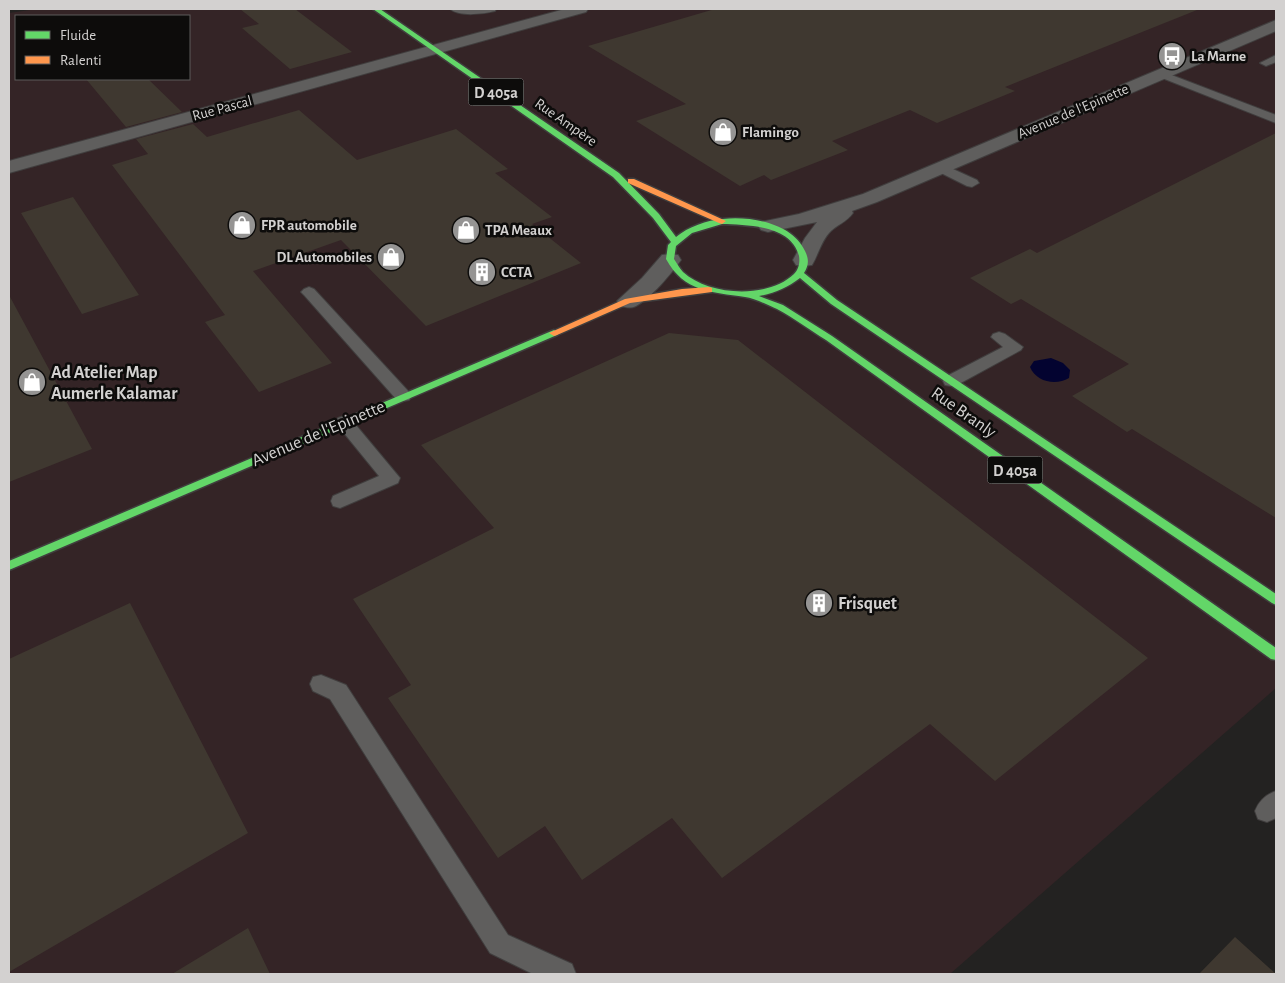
<svg xmlns="http://www.w3.org/2000/svg" width="1285" height="983" viewBox="0 0 1285 983" font-family="'Alegreya Sans',sans-serif">
<rect width="100%" height="100%" fill="#232221"/>
<path fill="#342426" fill-rule="evenodd" d="M37 9H1276V688L950 974H9V13ZM16 16H189V79H16Z"/>
<path fill="#030330" d="M1051 358 1063 363 1070 370 1069 378C1056 386 1036 382 1030 367L1034 361Z"/>
<path fill="#3f3830" d="M240 9H295L352 52 290 69 242 28 259 24Z
M715 9H1196L1197 10 1005 87 1015 91 937 123 910 110 832 141 848 150 771 180 764 175 740 186 636 121 686 104 588 46Z
M86 79H148L182 112 126 127Z
M299 110 357 160 456 129 508 169 495 173 552 217 532 224 581 263 426 326 341 240 253 271 332 363 259 392 205 322 225 315 112 165 148 154 136 139 193 124 207 137Z
M1276 133V518L1132 429 1127 432 1072 396 1129 364 1021 299 1011 304 970 278 1030 249 1037 253Z
M73 197 139 295 82 314 21 213Z
M9 295 92 449 9 482Z
M669 333 738 340 1148 658 995 781 930 724 722 878 672 818 582 880 545 826 498 858 388 698 411 685 353 599 494 528 421 445Z
M130 603 248 833 9 972V659Z
M248 928 270 974H172Z
M1235 937 1276 974H1199Z"/>
<g fill="none" stroke-linecap="round" stroke-linejoin="round">
<defs>
<path id="lane" d="M450 9H496L495 11C483 14 460 17 450 9Z
M1276 55V62L1266 66 1260 63Z
M1161 71 1276 115V123L1157 76 1155 74 1157 72Z
M942 164 977 180 979 183 972 187 967 186 937 171 935 168 937 165Z
M309 287 314 289 409 392 412 396 409 400 403 401 397 400 304 295 301 292 304 289Z
M999 332 1005 334 1023 347 1021 350 957 385 951 386 945 385 943 381 945 377 1003 347 991 337 993 334Z
M344 416 350 418 400 478 398 483 340 508 333 506 331 501 333 496 379 476 335 422 338 418Z
M321 675 346 685 508 935 572 964 576 974H533L490 953 330 699 313 691 310 684 313 677Z
M1276 791V818L1267 822 1258 819 1255 811C1259 801 1265 795 1276 791Z"/>
<path id="street" d="M565 9H588L586 12 9 173V161Z
M1276 20V31L877 202 852 211 853 213C847 222 836 225 829 233 821 242 818 255 812 265L804 266 796 265 793 260 805 238 817 222 768 232 761 230 758 226 761 222 799 214 863 194Z
M670 254 678 255 681 260C671 274 651 298 636 306 630 309 626 307 620 306L617 301 642 278 662 255Z"/>
<path id="fast" d="M373 9H380L619 173 659 214 676 237C688 227 707 220 723 219 751 216 792 223 805 251 809 259 809 265 804 273L837 300 1276 594V605L1272 603 831 304 800 278C787 288 775 293 759 296L783 305 832 336 1276 648V660L1271 659 826 340C810 330 794 318 777 309 768 305 754 298 745 297 711 292 684 292 666 259L668 245 671 242 653 218 613 177ZM722 224C748 225 791 225 799 256 800 262 799 269 794 274 768 299 709 296 683 272 679 268 677 263 674 259L676 246 692 233Z
M554 330 559 333 557 335 9 570V561Z"/>
<path id="slow" d="M628 179H634L726 221 722 224 719 223 628 183Z
M709 287 712 288V292L630 303 557 335 554 336 549 333 625 299 682 289Z"/>
</defs>
<use href="#lane" stroke="#403e3e" stroke-width="2"/>
<use href="#street" stroke="#403e3e" stroke-width="2"/>
<use href="#fast" stroke="#403e3e" stroke-width="3"/>
<use href="#slow" stroke="#403e3e" stroke-width="3"/>
<use href="#lane" fill="#5f5e5d" fill-rule="evenodd"/>
<use href="#street" fill="#5f5e5d" fill-rule="evenodd"/>
<use href="#fast" fill="#63d668" fill-rule="evenodd"/>
<use href="#slow" fill="#ff974d" fill-rule="evenodd"/>
</g>
<defs>
<symbol id="bus-disc" viewBox="-11 -11 22 22"><circle r="9.5" fill="#959493" stroke="#0d0c0b"/><path d="M-5-6H5V4H4V6H2V4H-2V6H-4V4H-5ZM-3.5-4V0h7V-4ZM-3.5 1.2v1.5H-2V1.2ZM2 1.2v1.5H3.5V1.2Z" fill="#fff"/></symbol>
<symbol id="shop-disc" viewBox="-11 -11 22 22"><circle r="9.5" fill="#959493" stroke="#0d0c0b"/><path d="M-5-2.5h2.3a2.7 3.5 0 0 1 5.4 0H5L5.5 6h-11ZM-1.5-2.5h3a1.5 2.3 0 0 0-3 0Z" fill="#fff"/></symbol>
<symbol id="building-disc" viewBox="-11 -11 22 22"><circle r="9.5" fill="#959493" stroke="#0d0c0b"/><path d="M-4-6H4V6H1V3H-1V6H-4ZM-2.5-4.3h1.7v1.8h-1.7ZM.8-4.3h1.7v1.8H.8ZM-2.5-1h1.7V.8h-1.7ZM.8-1h1.7V.8H.8Z" fill="#fff"/></symbol>
</defs>
<g fill-rule="evenodd">
<use href="#bus-disc" x="1156" y="40" width="32" height="32"/>
<use href="#shop-disc" x="707" y="116" width="32" height="32"/>
<use href="#shop-disc" x="226" y="209" width="32" height="32"/>
<use href="#shop-disc" x="450" y="214" width="32" height="32"/>
<use href="#shop-disc" x="375" y="241" width="32" height="32"/>
<use href="#building-disc" x="466" y="256" width="32" height="32"/>
<use href="#shop-disc" x="16" y="366" width="32" height="32"/>
<use href="#building-disc" x="803" y="587" width="32" height="32"/>
</g>
<g text-anchor="middle" stroke-width="5" stroke-linejoin="round" paint-order="stroke">
<g font-size="15" font-weight="bold" fill="#d3d1d0" stroke="#0d0c0b" text-anchor="start">
<text x="1191" y="61">La Marne</text>
<text x="742" y="137">Flamingo</text>
<text x="261" y="230">FPR automobile</text>
<text x="485" y="235">TPA Meaux</text>
<text x="372" y="262" text-anchor="end">DL Automobiles</text>
<text x="501" y="277">CCTA</text>
</g>
<g font-size="15" fill="#d3d1d0" stroke="#0d0c0b">
<text transform="translate(222 108) rotate(-15)" y="5">Rue Pascal</text>
<text transform="translate(1073 111) rotate(-23)" y="5">Avenue de l'Epinette</text>
<text transform="translate(566 122) rotate(35)" y="5">Rue Ampère</text>
</g>
<g fill="#0d0c0b" stroke="#989695" stroke-width="1">
<rect x="468.5" y="78.5" width="55" height="27" rx="4"/>
<rect x="987.5" y="456.5" width="55" height="27" rx="4"/>
</g>
<g font-size="16" font-weight="bold" fill="#d3d1d0">
<text x="496" y="98">D 405a</text>
<text x="1015" y="476">D 405a</text>
</g>
<g font-size="18" font-weight="bold" fill="#d3d1d0" stroke="#0d0c0b" text-anchor="start">
<text x="51" y="378">Ad Atelier Map<tspan x="51" dy="21">Aumerle Kalamar</tspan></text>
<text x="838" y="609">Frisquet</text>
</g>
<g font-size="18" fill="#d3d1d0" stroke="#0d0c0b">
<text transform="translate(964 412) rotate(35)" y="6">Rue Branly</text>
<text transform="translate(318 433) rotate(-23)" y="6">Avenue de l'Epinette</text>
</g>
</g>
<rect width="1285" height="983" fill="none" stroke="#d3d1d0" stroke-width="20"/>
<rect x="15" y="15" width="175" height="65" fill="#0d0c0b" stroke="#5c5b5a"/>
<rect x="25" y="31" width="25" height="8" fill="#63d668" stroke="#5c5b5a"/>
<text x="60" y="40" font-size="15" fill="#d3d1d0">Fluide</text>
<rect x="25" y="56" width="25" height="8" fill="#ff974d" stroke="#5c5b5a"/>
<text x="60" y="65" font-size="15" fill="#d3d1d0">Ralenti</text>
</svg>
